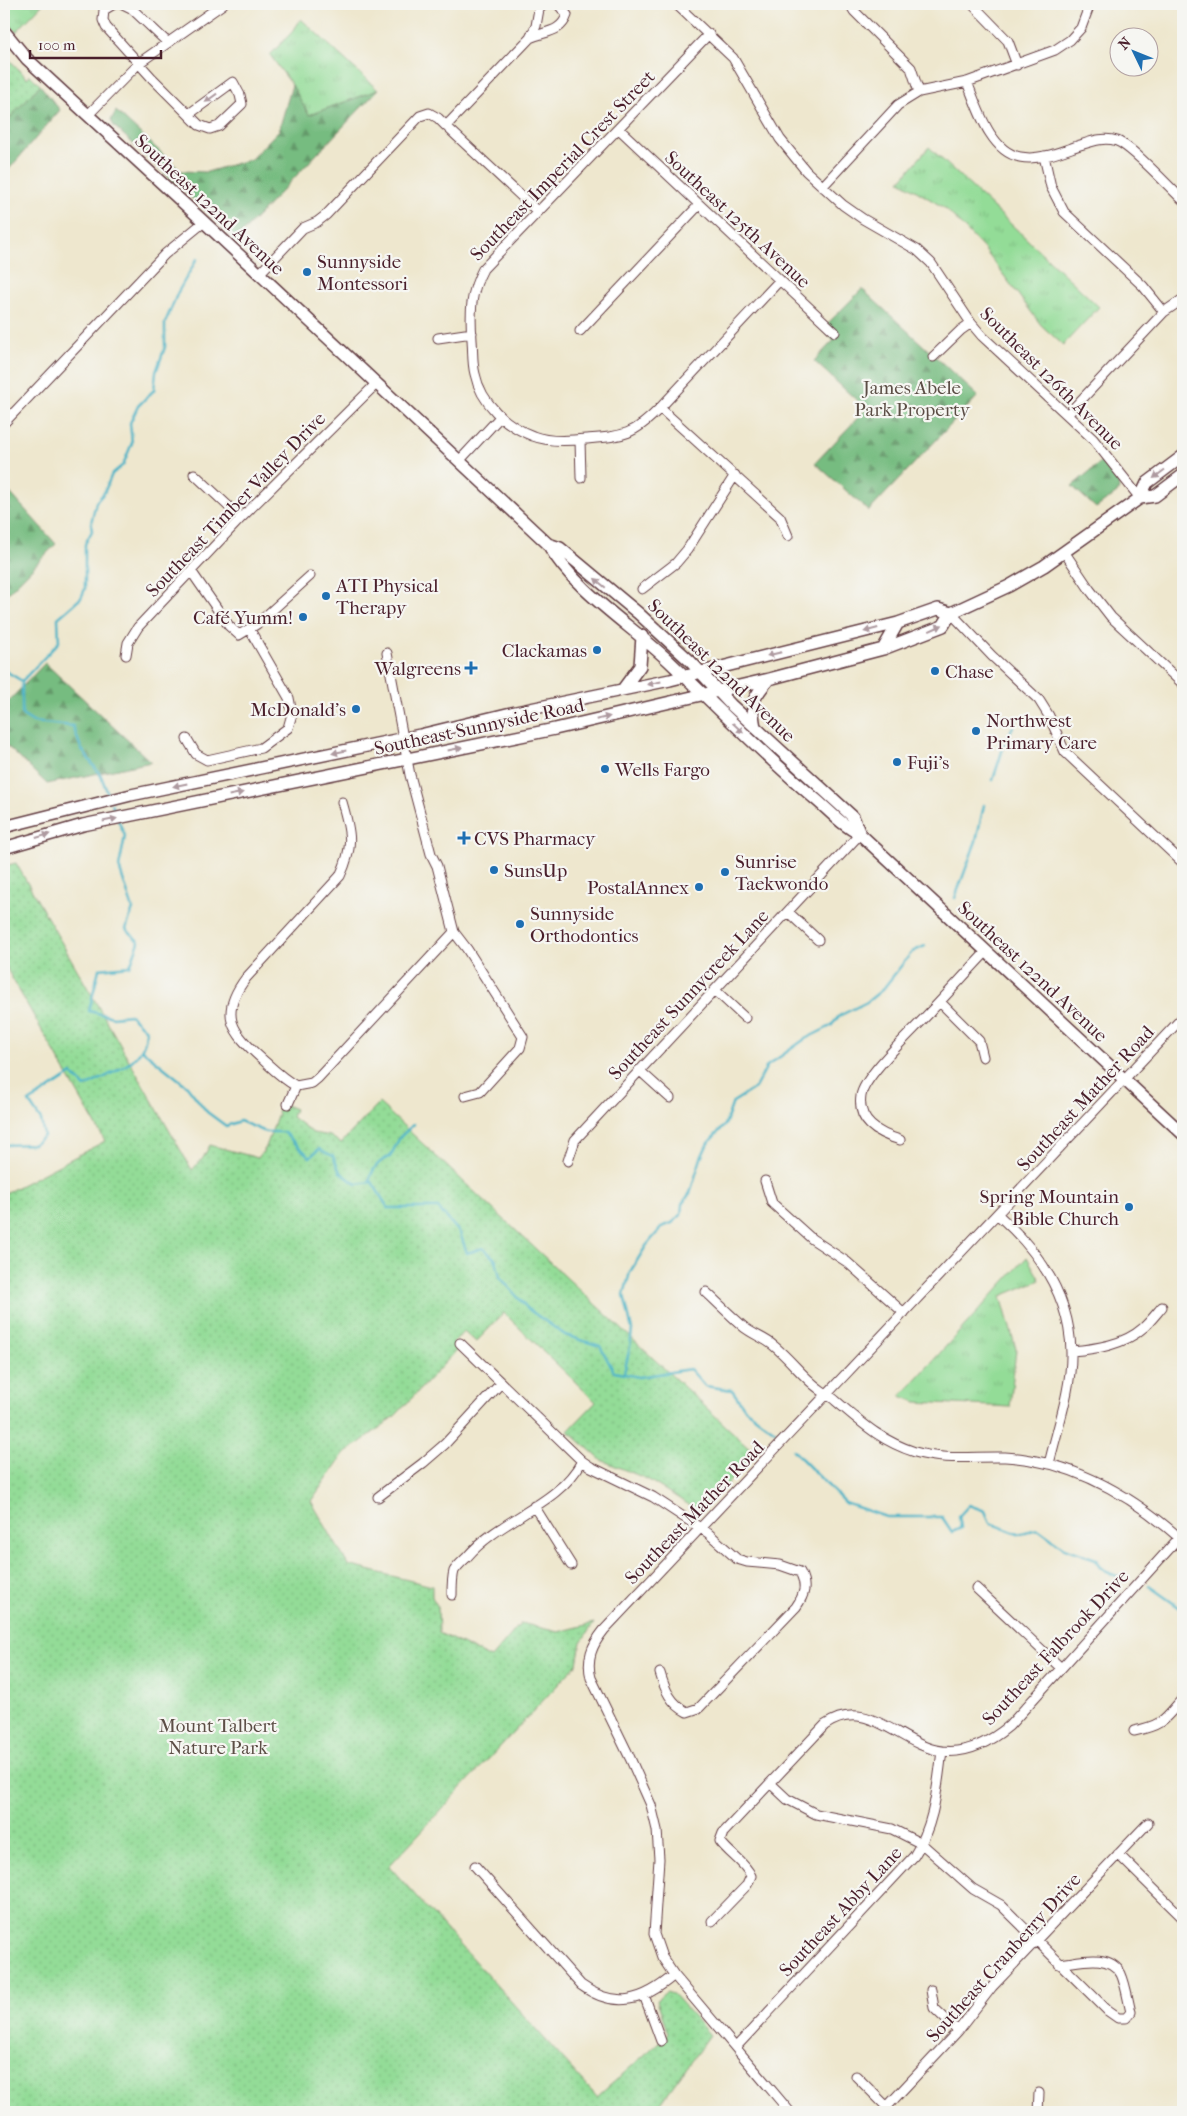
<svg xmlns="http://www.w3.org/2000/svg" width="1187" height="2116" viewBox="0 0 1187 2116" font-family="'IM FELL French Canon',serif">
<defs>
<pattern id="grass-tufts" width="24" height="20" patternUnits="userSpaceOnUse" patternTransform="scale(1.25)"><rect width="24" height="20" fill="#93dc97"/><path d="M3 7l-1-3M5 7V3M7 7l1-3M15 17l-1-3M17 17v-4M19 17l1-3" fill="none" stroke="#80bc82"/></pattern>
<pattern id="forest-firs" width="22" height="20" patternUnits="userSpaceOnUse" patternTransform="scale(1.25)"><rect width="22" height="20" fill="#76bc80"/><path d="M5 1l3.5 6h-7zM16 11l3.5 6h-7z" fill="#639869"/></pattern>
<pattern id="park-dots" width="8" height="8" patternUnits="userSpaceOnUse" patternTransform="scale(1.25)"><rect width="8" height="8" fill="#93dc97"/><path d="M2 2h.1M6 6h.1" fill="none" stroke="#80bc82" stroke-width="1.8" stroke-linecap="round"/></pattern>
</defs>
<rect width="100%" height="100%" fill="#f6f6f2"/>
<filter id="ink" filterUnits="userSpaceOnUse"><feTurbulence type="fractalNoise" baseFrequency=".02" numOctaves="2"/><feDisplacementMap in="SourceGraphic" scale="10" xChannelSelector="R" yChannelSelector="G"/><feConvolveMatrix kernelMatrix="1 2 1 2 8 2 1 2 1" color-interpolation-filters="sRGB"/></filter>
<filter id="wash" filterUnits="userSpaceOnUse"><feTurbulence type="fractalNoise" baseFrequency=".0096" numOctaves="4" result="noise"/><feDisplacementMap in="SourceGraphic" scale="20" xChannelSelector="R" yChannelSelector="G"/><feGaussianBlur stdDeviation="1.12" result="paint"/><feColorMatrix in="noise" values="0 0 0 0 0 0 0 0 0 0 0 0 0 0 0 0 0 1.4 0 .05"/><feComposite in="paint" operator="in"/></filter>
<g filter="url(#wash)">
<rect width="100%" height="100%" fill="#eee7ce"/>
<path fill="url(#grass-tufts)" stroke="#6e7e61" d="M4 4H43L16 32 4 18Z
M301 19 378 90 309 115 292 85 270 55 293 31Z
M929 147 1099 307 1063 345 1041 325 984 249 946 209 900 181Z
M1027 1257 1040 1280 1001 1296 1016 1349 1010 1407 916 1402 901 1396Z"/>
<path fill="url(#forest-firs)" stroke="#606e56" d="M40 85 60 110 4 175V124Z
M292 85 309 115 378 90 236 239 114 126 111 120 116 111 181 171 207 172 251 159 279 130Z
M862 289 978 396 869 511 815 463 866 409 814 361 834 340 822 329Z
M1101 462 1118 482 1119 488 1117 493 1096 508 1072 486Z
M4 486 56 544 4 597Z
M45 663 151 762 47 784 4 743V706Z"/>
<path fill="url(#park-dots)" stroke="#6e7e61" d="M4 54 27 78 30 75 40 85 4 124Z
M16 863 192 1170 203 1158 210 1145 258 1158 266 1147 278 1114 277 1113 280 1103 295 1109 292 1117 313 1133 330 1136 341 1143 379 1103 756 1454 704 1508 699 1511 647 1479 601 1460 568 1431 596 1402 504 1313 476 1342 464 1331 453 1343 458 1349 394 1417 343 1455 311 1501 348 1565 432 1586V1597L438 1607 439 1633 491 1658 521 1623 558 1632 594 1623 581 1642 577 1664 389 1866 597 2097 668 2034 657 2000 666 1992 673 1994 710 2035 654 2112H4V1194L105 1141 4 964V866Z"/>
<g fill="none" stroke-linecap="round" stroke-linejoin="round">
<path stroke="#49b3c7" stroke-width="2.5" d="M4 670 22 681V715L33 722 73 726 81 748 101 776 109 797
M22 681 59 642 58 618 81 598 85 589V544L92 531 91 523 96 502 104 493 112 474 123 465 132 443 130 423 138 406 154 390 156 372 165 347V323L178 292 197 259
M993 780 1005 742 1018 717
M112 804 116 815
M955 898 976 841 984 805
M142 1050 187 1086 207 1112 226 1126 240 1121 266 1132H283L310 1157 319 1149 333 1156 340 1172 356 1184 372 1182 388 1208H438L460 1233 467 1253 483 1248 496 1260 500 1277 528 1309 565 1335 600 1346 614 1372 639 1377 690 1369 705 1386 732 1390 746 1410 775 1431
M4 1145 34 1144 44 1136 41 1120 29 1102 72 1074 85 1087C109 1073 147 1064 146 1030L130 1015 113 1017 89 1011 99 969 130 966 139 942 126 929 133 909 119 867 125 836 118 820
M369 1183C371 1171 378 1160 390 1157L400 1137 414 1124
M624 1373 630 1347 632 1330 624 1295 630 1272 646 1246 662 1227 672 1223 681 1215 682 1204 690 1193 701 1158 708 1143 725 1125 733 1102 755 1088 767 1066 805 1039 831 1026 839 1016 867 1002 883 989 912 952 925 946
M793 1450 845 1503 886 1517H942L952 1532 961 1528 959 1516 969 1505 985 1511 990 1523 1018 1534 1038 1529 1064 1548 1096 1559C1098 1572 1113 1574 1123 1578
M1149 1586 1183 1610"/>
</g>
</g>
<g filter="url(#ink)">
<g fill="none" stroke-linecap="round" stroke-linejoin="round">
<defs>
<path id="minor" d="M114 4 104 10 103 20 106 27 152 78 199 125 210 129 219 126 242 104 240 95 233 82 189 114
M123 4 131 8 167 42
M676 4 733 58 780 139 806 171 843 205 863 219 917 250 931 263 971 323 982 336 1093 439 1140 498
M850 4 854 11 911 68 919 92
M972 4 1008 41 1017 65
M709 34 483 269C470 293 470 313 472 340 473 351 472 363 475 374 481 403 506 426 533 436 548 442 569 441 586 439 623 436 633 436 660 408L780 280
M530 38C545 31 561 33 567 15L558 4
M967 82C977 106 990 152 1020 157 1040 161 1062 151 1080 145 1093 141 1104 137 1117 141 1133 147 1169 187 1183 200
M88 115 139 63 223 4
M446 126 537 211
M619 129 835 332
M1044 156 1051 187 1064 212 1143 286 1164 312
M822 187 898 105 919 92 967 82 1055 50 1070 40 1081 28 1090 4
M260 273 303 228 317 222 326 215 420 116 429 113 438 118 446 126 530 38 536 26 539 9 545 4
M580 331 699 205
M438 338 472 333
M933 357 961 330 971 323
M660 408 780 517 788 536
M1068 414 1164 312 1183 299
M4 423 165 254 204 222
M580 440 581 478
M460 460 500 417
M194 474 241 518
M1065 553 1090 590 1111 617 1183 684
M191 571 229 626 239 635 257 624 310 576
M642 589 676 563 687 550 735 475
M951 613 992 656 1039 700 1049 716 1065 752 1183 863
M387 653 410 775 431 854 437 866 454 932 467 949 523 1037 520 1048 480 1092 465 1096
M126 655 128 643 138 627 241 518 377 383
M187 739 196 754 207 760 261 748 288 728 292 714 289 698 250 630
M788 912 818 940
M715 990 745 1018
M940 1002 979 1041 983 1057
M639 1070 670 1098
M296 1086C283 1079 273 1069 262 1059 232 1032 218 1015 246 978L340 876C354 846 351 833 342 802
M296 1086 312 1083 318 1078 454 932
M288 1104 296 1086
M900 1140C879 1134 857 1122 861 1096 864 1075 915 1029 931 1011 950 991 968 971 986 952
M568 1161 575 1140 860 834
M765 1181 772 1203 812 1239 847 1262 904 1313
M997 1214C1038 1250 1070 1296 1071 1352 1072 1387 1057 1429 1049 1464
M706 1292C719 1304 732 1317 745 1328 754 1335 765 1338 774 1346 790 1359 802 1376 818 1388 824 1393 831 1396 836 1401 862 1423 881 1441 915 1452 945 1461 974 1456 1005 1457 1073 1461 1134 1497 1183 1541
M460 1343 582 1461 591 1467 653 1497 708 1533 737 1559 747 1562 780 1565 800 1572C807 1586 805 1594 796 1607L699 1708 687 1712C671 1704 665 1690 660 1673
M1071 1351C1096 1349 1124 1345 1143 1328 1150 1322 1156 1314 1162 1307
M378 1497 423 1463 445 1444 501 1383
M534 1506 571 1565
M976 1588 1061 1668
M452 1595C452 1588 452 1578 454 1571 457 1566 463 1561 467 1557 500 1518 558 1506 582 1461
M1134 1731C1163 1725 1164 1720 1183 1698
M770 1783 787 1799 816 1814 892 1829 922 1844 973 1889 1001 1905 1108 2011 1118 2018H1126L1131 2012C1128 2001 1126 1985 1121 1974 1109 1952 1079 1962 1059 1964
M1118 1854 1183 1918
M475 1866 581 1985C615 2010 644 2001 674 1975
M712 1921 747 1885 751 1876C745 1862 729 1854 720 1841L723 1833 825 1725C868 1695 900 1746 942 1751 967 1754 991 1741 1009 1726L1179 1538
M931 1990 934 2008 958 2031
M644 1995 661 2041
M736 2047 914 1856C935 1824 937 1788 942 1751
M856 2076 887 2107
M790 2112 674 1975 662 1957 654 1934 659 1859 657 1830 651 1805 630 1758 591 1678C586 1659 592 1645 604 1630L1183 1017
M882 2112 958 2031 992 1987 1148 1823
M1038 2112 1039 2093"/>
<path id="major" d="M4 31 27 59 204 222 548 544C575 592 633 626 672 664 719 709 764 755 813 797 829 810 841 825 860 834L1183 1134
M1140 498 1147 483 1183 456
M548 544 560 548 638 613 690 661 731 705 853 817 860 834
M883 649 898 623
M623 689 640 666 642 636
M755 727C750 702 753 698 769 679
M4 827 131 795 420 735 511 713 670 680 898 623 938 609 951 613
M4 848 83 825 555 729 769 679 883 649 943 626 951 613 1009 586 1044 566 1140 498 1155 496 1183 475"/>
</defs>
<use href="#minor" stroke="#633d43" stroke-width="11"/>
<use href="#major" stroke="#633d43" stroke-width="14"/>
<use href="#minor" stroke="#fff" stroke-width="9"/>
<use href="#major" stroke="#fff" stroke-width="11"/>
</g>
<defs><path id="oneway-solid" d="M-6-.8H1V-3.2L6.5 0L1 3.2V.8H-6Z" transform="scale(1.25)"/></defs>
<g fill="#ae9aa0">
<use href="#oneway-solid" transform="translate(211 98) rotate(144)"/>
<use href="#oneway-solid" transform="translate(1159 474) rotate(143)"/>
<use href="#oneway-solid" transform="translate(600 583) rotate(-140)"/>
<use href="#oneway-solid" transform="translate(936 628) rotate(-25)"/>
<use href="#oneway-solid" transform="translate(871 630) rotate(165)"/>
<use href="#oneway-solid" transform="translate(774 654) rotate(166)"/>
<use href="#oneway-solid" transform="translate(654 683) rotate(169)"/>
<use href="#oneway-solid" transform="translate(603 718) rotate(-13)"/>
<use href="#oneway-solid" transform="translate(738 728) rotate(43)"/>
<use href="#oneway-solid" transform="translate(455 749) rotate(-11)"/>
<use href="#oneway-solid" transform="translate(339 752) rotate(168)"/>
<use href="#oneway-solid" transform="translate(180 785) rotate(168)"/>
<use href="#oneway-solid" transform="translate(236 794) rotate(-12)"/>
<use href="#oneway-solid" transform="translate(110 820) rotate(-12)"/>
<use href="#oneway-solid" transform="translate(43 836) rotate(-16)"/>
</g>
</g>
<g fill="#1f6fb2" stroke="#f6f6f2" stroke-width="2">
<circle cx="307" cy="272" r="5"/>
<circle cx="326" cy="596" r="5"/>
<circle cx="303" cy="617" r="5"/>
<circle cx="597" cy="650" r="5"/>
<path d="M468.5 660.5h5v5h5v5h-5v5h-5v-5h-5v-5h5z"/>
<circle cx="935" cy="671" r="5"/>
<circle cx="356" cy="709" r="5"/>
<circle cx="976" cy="731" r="5"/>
<circle cx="897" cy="762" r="5"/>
<circle cx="605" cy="769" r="5"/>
<path d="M461.5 830.5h5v5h5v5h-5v5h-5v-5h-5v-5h5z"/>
<circle cx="494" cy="870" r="5"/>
<circle cx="725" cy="872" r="5"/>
<circle cx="699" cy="887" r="5"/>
<circle cx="520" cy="924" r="5"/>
<circle cx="1129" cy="1207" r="5"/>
</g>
<g text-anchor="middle" stroke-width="4.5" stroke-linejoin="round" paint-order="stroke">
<g font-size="19" fill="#4a1f2b" stroke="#f6f6f2">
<text transform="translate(562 165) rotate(-46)" y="7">Southeast Imperial Crest Street</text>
<text transform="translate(210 204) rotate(43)" y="7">Southeast 122nd Avenue</text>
<text transform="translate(738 219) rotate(43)" y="7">Southeast 125th Avenue</text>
<text transform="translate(1052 378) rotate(45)" y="7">Southeast 126th Avenue</text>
<text transform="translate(235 504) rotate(-46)" y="7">Southeast Timber Valley Drive</text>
<text transform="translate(722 670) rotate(44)" y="7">Southeast 122nd Avenue</text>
<text transform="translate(479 726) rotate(-12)" y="7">Southeast Sunnyside Road</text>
<text transform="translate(1033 971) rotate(43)" y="7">Southeast 122nd Avenue</text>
<text transform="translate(688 994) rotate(-47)" y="7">Southeast Sunnycreek Lane</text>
<text transform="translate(1085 1098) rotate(-47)" y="7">Southeast Mather Road</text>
<text transform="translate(694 1512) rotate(-46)" y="7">Southeast Mather Road</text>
<text transform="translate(1055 1647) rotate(-47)" y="7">Southeast Falbrook Drive</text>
<text transform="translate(840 1911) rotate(-47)" y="7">Southeast Abby Lane</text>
<text transform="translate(1003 1957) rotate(-48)" y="7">Southeast Cranberry Drive</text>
</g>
<g font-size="19" fill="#4a1f2b" stroke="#f6f6f2" text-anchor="start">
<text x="317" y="268">Sunnyside<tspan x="317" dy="22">Montessori</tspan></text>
<text x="336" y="592">ATI Physical<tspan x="336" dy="22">Therapy</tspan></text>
<text x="293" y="624" text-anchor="end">Café Yumm!</text>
<text x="587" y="657" text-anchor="end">Clackamas</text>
<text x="461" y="675" text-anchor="end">Walgreens</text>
<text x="945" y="678">Chase</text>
<text x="346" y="716" text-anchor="end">McDonald's</text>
<text x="986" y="727">Northwest<tspan x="986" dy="22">Primary Care</tspan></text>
<text x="907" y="769">Fuji's</text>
<text x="615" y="776">Wells Fargo</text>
<text x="474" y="845">CVS Pharmacy</text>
<text x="735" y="868">Sunrise<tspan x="735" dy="22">Taekwondo</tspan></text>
<text x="504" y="877">SunsUp</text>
<text x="689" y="894" text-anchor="end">PostalAnnex</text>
<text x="530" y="920">Sunnyside<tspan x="530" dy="22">Orthodontics</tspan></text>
<text x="1119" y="1203" text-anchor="end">Spring Mountain<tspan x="1119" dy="22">Bible Church</tspan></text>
</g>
<g font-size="19" fill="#5c4e46" stroke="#f6f6f2">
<text x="912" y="394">James Abele<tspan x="912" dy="22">Park Property</tspan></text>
<text x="218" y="1732">Mount Talbert<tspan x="218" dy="22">Nature Park</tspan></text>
</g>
</g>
<rect width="1187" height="2116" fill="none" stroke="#f6f6f2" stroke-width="20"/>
<g transform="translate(1134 52) rotate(313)"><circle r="24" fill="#f6f6f2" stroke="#b1a0a2"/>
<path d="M0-4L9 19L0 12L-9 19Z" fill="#1f6fb2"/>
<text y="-8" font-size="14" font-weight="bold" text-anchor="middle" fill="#4a1f2b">N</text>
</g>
<path d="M30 50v8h131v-8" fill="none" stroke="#4a1f2b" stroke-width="2.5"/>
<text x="38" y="50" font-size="15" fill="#4a1f2b" stroke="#f6f6f2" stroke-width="4" paint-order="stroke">100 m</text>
</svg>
